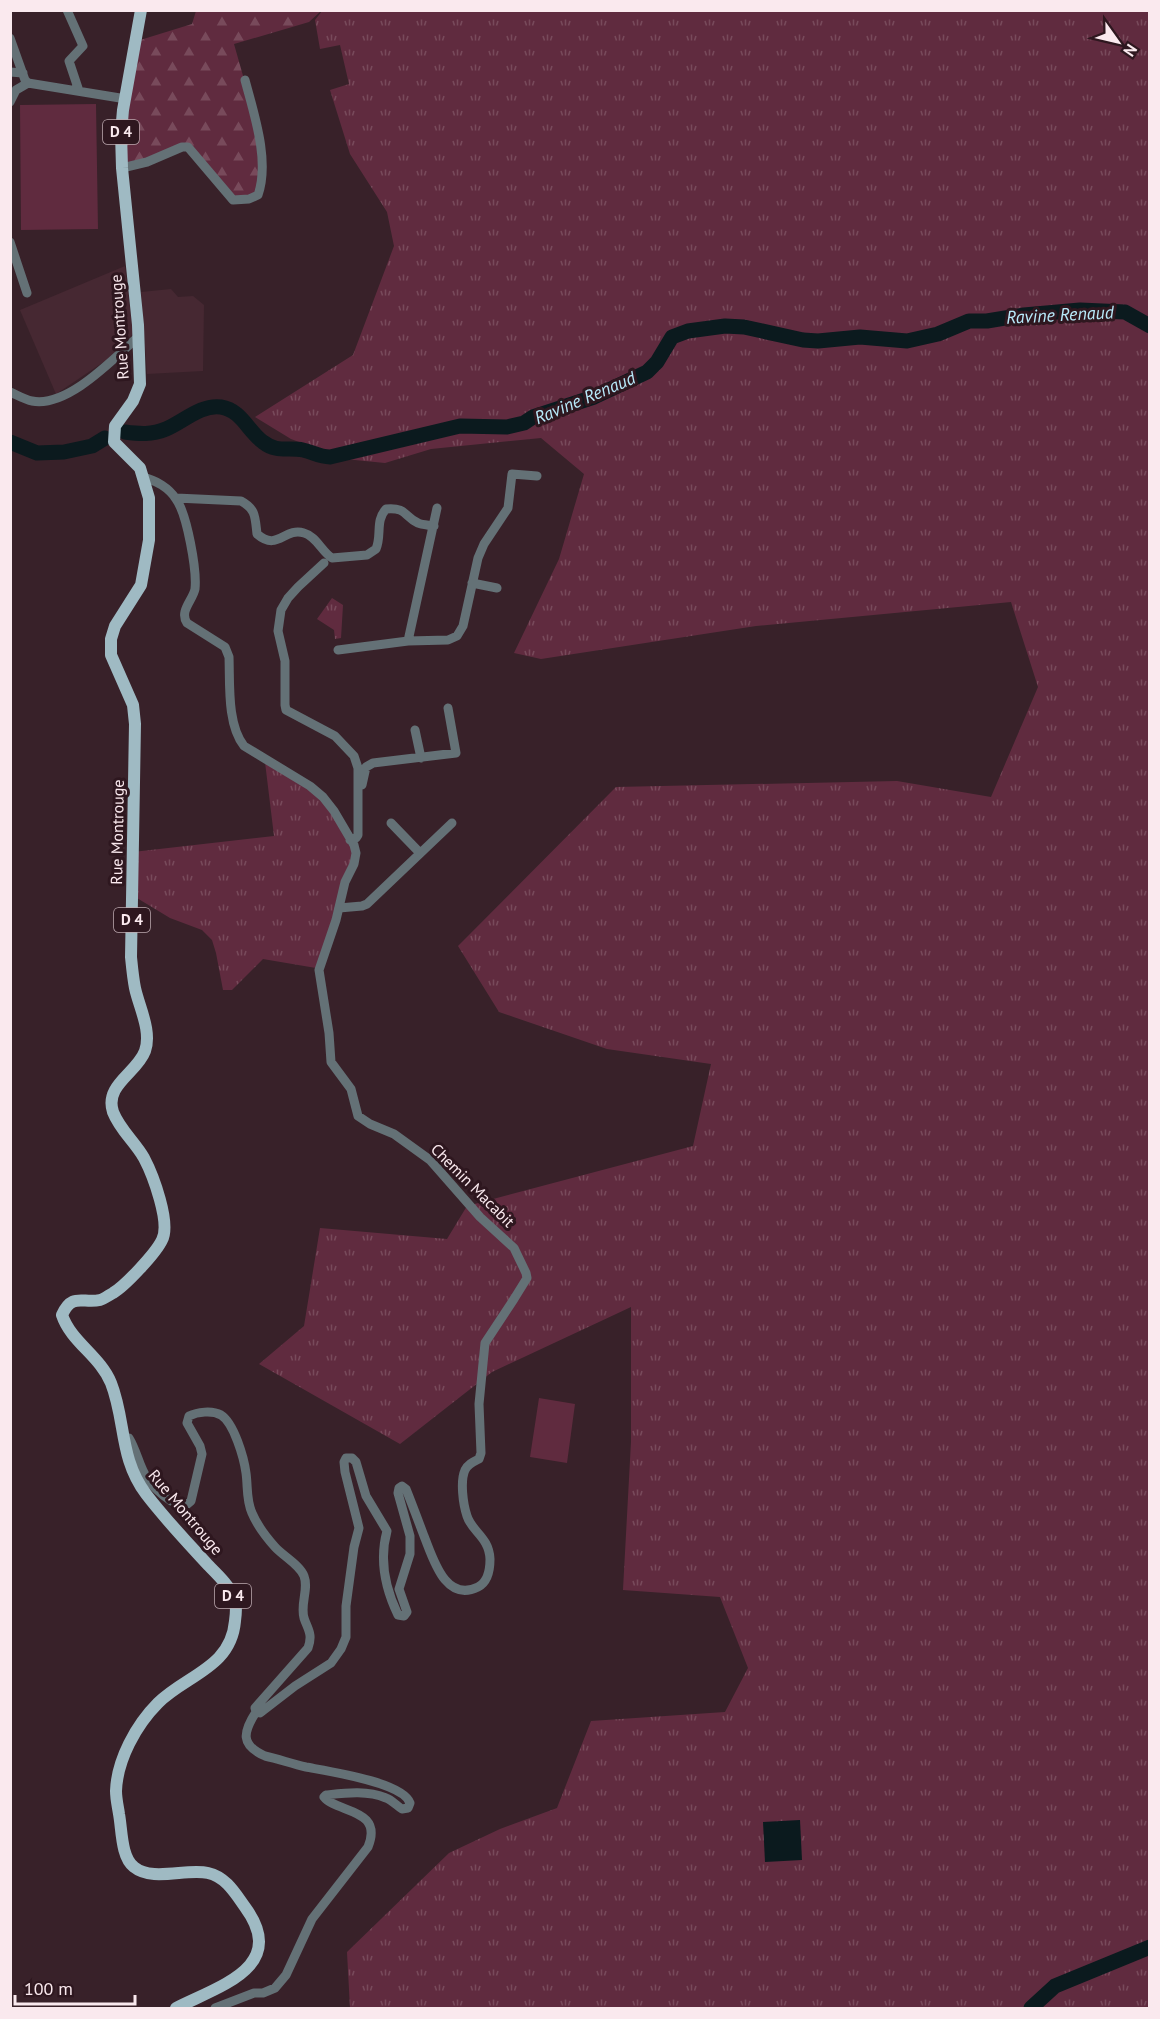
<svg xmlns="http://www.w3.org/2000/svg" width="1160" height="2019" viewBox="0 0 1160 2019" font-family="'PT Sans',sans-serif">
<defs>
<pattern id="grass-tufts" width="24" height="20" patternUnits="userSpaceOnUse" patternTransform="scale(1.5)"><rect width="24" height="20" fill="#602b3f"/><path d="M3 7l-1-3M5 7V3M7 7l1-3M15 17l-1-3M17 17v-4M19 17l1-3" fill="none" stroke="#784a5b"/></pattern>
<pattern id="forest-firs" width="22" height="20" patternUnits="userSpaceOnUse" patternTransform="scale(1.5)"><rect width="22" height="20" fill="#602b3f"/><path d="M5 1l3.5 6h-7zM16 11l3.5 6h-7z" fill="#784a5b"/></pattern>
</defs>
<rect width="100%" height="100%" fill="#382129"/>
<path fill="#462832" d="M125 266 133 334 108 359 56 394 20 310Z
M171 289 178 297 193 296 204 305 203 371 147 374 141 292Z"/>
<path fill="url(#grass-tufts)" d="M322 11H1149V2008H350L347 1952 449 1853 500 1829 557 1808 591 1721 725 1712 748 1668 720 1597 623 1590 631 1442V1307L492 1372 400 1444 259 1364 304 1326 320 1228 447 1239 467 1206 693 1146 711 1064 607 1049 499 1012 458 946 616 787 897 781 991 797 1038 687 1011 602 756 626 541 659 514 653 559 559 584 474 541 438 431 449 385 463 345 459 291 439 255 417 353 355 394 246 387 212 350 154 330 90 349 84 340 45 320 49 315 20Z
M332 598 343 605 341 638 335 639 334 630 317 619Z
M265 762 323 797 356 853 316 968 263 959 232 990H223L216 953 212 940 202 930 170 918 132 895 133 852 274 836Z"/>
<path fill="url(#forest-firs)" d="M196 11H321L309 22 234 44 251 104 262 156 258 195 233 200 188 147 122 168 137 41 192 24Z"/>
<path fill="#602b3f" d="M96 104 98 229 21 230 20 105Z
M539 1398 575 1404 567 1463 530 1457Z"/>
<path fill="#0b1a1e" d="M800 1820 802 1860 765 1862 763 1822Z"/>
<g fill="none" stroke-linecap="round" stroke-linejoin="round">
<path stroke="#0b1a1e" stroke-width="15" d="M125 432C139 434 152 435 166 429 183 422 201 404 221 407 241 410 248 431 263 442 277 453 288 447 303 450 312 452 320 457 330 457L460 426 507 427 524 423 533 417 594 397 647 372 657 362 672 337 688 331 725 326 744 327 803 340 818 341 860 337 907 341 938 334 969 321H987L1024 315 1080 310 1125 312 1150 326
M10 442 37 453 64 452 92 446 105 438
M1031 2008 1055 1986 1150 1947"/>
<path stroke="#647176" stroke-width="9" d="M67 10 83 46 69 61 79 91
M10 38 25 80 28 83
M10 72 23 73
M10 102 16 90 28 83 120 98 126 97
M122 168 147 162 182 147H188L233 200 249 199 258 195C270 161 254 114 245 80
M10 242 27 293
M10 392C17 395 25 400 32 401 68 408 114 358 138 337
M142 477C156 480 169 488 176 499 187 514 197 570 195 589 193 600 179 611 187 623L225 647 229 657C230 684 227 725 244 746L310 786 323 797 334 811 354 845 356 853 354 864 345 882 336 920 319 970 329 1033 331 1062 351 1089 358 1116 370 1124 394 1134 430 1160 480 1217 514 1248 526 1273 527 1278 514 1299 485 1343 479 1404 481 1453 479 1459C473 1462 468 1464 465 1470 460 1481 463 1504 467 1516 472 1532 489 1537 490 1559 490 1569 488 1582 478 1587 445 1603 433 1558 424 1536 418 1520 412 1504 406 1489L402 1486 399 1488 398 1493 410 1536V1554L399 1589 407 1612 404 1616 398 1615C385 1588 379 1560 387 1531L366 1496 356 1462 352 1458H346L344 1462 345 1472 359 1528 354 1547 346 1606V1637L341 1649 331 1663 295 1686 260 1713 256 1712
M176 498 241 501C256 509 255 517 257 534 278 552 284 527 304 533 316 536 322 552 332 558L367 555 376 549C382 535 375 521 386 509 407 507 404 517 418 523 422 525 429 525 434 526
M324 563 298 587 288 598 281 610 278 631 285 661V705L286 710 335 736 354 756 358 768V835L356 838 350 840
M472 583 497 588
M408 641 437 508
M338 650 408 641 448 640 457 636 463 626 478 558 484 544 508 508 512 474 537 476
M415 730 421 758
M362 785 366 767 373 763 456 753 448 708
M391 823 420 853
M339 908 362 906 367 904 452 823
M124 1439 129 1438C137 1451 139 1466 147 1478 153 1488 173 1506 185 1506L191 1501 202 1454 200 1446 187 1423 189 1416C197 1412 212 1410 221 1415 234 1423 244 1458 246 1473 248 1487 246 1500 252 1513 257 1525 267 1538 275 1547 283 1556 300 1565 304 1576 309 1589 300 1604 304 1618 308 1630 313 1634 308 1648L255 1708 256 1712C243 1732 240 1745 265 1756 279 1759 292 1764 306 1767 327 1771 403 1782 410 1803L408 1808 402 1809C397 1806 392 1800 386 1798 367 1790 345 1793 326 1795L324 1797C336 1813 384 1808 368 1847L312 1919 286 1975 275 1988 263 1993H254L215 2008"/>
<path stroke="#9fbac3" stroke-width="12" d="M141 10 123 110 121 133 122 168 138 325 140 384 133 401 115 426 114 442 140 468 149 498V540L141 585 115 626 111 639V655L133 705 135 724 131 957C132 967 133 978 135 988 139 1007 152 1031 145 1051 137 1073 104 1085 113 1112 120 1130 135 1142 144 1158 153 1175 171 1223 162 1240 156 1253 125 1286 113 1293 109 1295 104 1299 100 1300 83 1304 72 1292 62 1315 71 1342 100 1356 111 1383 126 1421 119 1458 146 1494 165 1519 187 1542 208 1565 217 1574 230 1586 234 1598 237 1605 236 1614 235 1621 231 1668 186 1675 158 1703 136 1725 117 1760 116 1791 116 1799 118 1807 119 1814 122 1830 121 1857 134 1867 152 1882 187 1868 208 1873 226 1877 235 1893 245 1907 289 1967 219 1986 176 2008"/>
</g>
<g text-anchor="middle" stroke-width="6" stroke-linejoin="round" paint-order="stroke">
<g fill="#2e171f" stroke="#bdaab0" stroke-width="1.5">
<rect x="103" y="120" width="36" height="24" rx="4.5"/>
<rect x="114" y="908" width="36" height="24" rx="4.5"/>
<rect x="215" y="1584" width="36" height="24" rx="4.5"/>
</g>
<g font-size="15" font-weight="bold" fill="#fae9ee">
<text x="121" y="137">D 4</text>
<text x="132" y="925">D 4</text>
<text x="233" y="1601">D 4</text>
</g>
<g font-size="16" fill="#fae9ee" stroke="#2e171f">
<text transform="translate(119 327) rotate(-94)" y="6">Rue Montrouge</text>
<text transform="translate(117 832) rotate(-89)" y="6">Rue Montrouge</text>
<text transform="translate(473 1185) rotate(45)" y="6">Chemin Macabit</text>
<text transform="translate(186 1512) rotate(50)" y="6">Rue Montrouge</text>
</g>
<g font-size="18" font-style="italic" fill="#b8eafa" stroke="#2e171f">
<text transform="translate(1060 315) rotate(-3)" y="6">Ravine Renaud</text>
<text transform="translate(585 398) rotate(-23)" y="6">Ravine Renaud</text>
</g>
</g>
<rect width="1160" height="2019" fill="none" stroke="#fae9ee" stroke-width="24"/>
<g transform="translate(1118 42) rotate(124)" stroke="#2e171f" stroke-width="4.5" paint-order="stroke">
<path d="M0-4.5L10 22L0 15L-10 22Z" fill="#fae9ee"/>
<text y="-9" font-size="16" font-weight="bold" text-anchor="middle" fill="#fae9ee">N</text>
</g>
<path d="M15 1995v9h120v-9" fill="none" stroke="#fae9ee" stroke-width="3"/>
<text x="24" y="1995" font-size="18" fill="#fae9ee" stroke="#2e171f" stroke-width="4.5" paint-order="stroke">100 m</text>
</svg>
